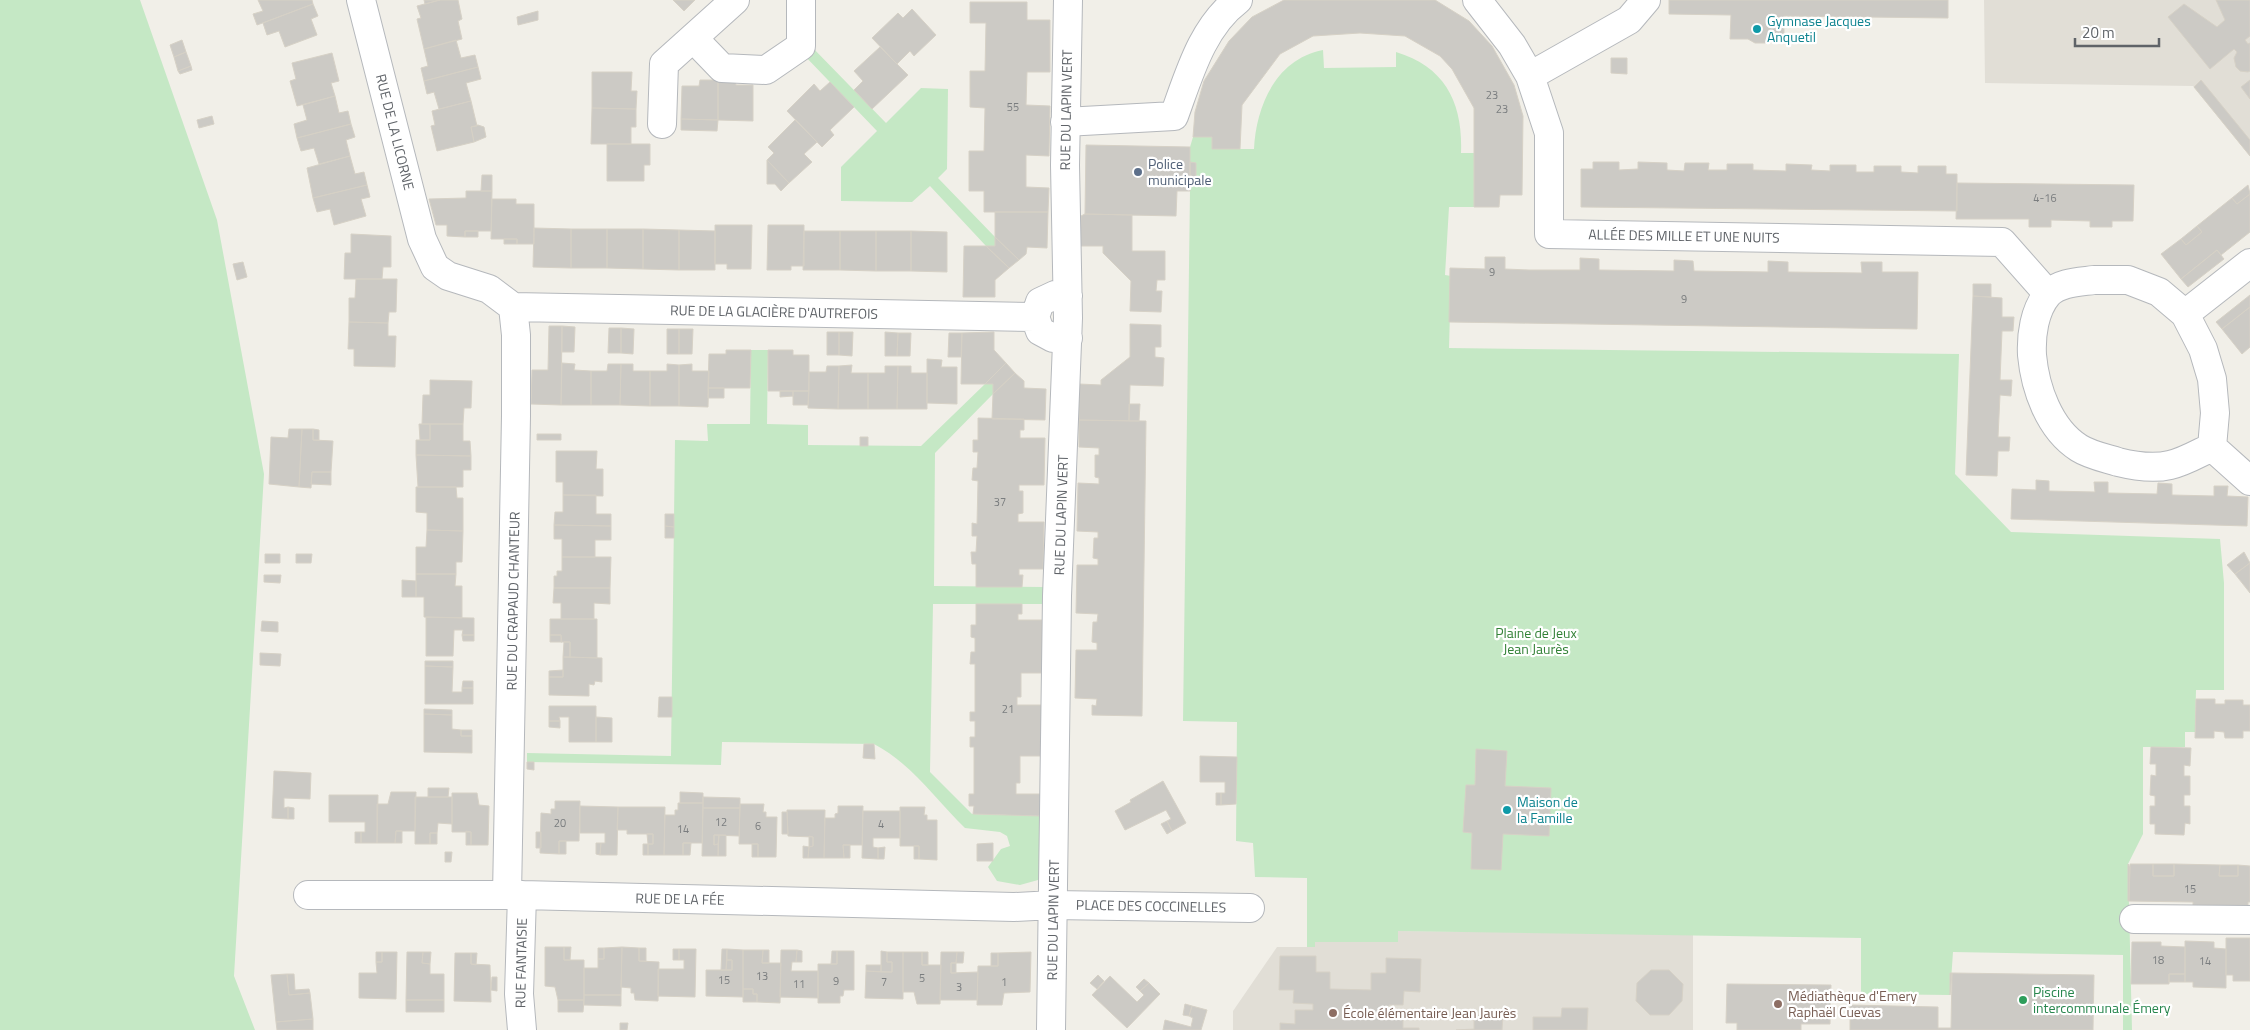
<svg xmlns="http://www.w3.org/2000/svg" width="2250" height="1030" viewBox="0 0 2250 1030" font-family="'Titillium Web',sans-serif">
<rect width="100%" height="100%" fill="#f1efe8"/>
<path fill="#e1ded6" d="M1984 0H2250V156L2193 86 1985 83Z
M1398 931 1693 934V1030H1233V1011L1277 947H1314L1315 942 1398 941Z"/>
<path fill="#c5e8c5" d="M0 0H140L217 220 264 474 234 976 255 1030H0Z
M810 45 886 123 921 88 948 89 947 169 938 178 995 237V246H986L930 186 912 202 841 201V167L877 131 802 53Z
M1323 50 1324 68 1396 67V52C1446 67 1463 104 1461 153H1475L1474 207H1449L1445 275 1451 276 1449 348 1959 354 1955 474 2011 532 2220 539 2224 583V690H2196L2195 732H2185V747H2143V834L2128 864 2132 1030H2123V955L1953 952 1950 995 1861 994V938L1398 931V942H1315V947H1307V878L1255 877 1253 843 1236 841 1237 722 1183 721 1190 191V181L1196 180V163L1190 162V147L1193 137H1212L1213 149H1254C1256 106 1276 59 1323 50Z
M751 350H768L767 424 808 425V445L921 446 985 384H993V394L935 453 934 586 1043 587V604H933L930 772 972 814 1040 816 1042 818 1044 872 1038 880 1020 885 997 881 988 867 1001 849 1010 846 1007 836 1000 832 965 828C935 799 912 764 874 744L722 742 721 765 527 762V753L671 756 675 440 708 441 707 424H750Z"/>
<path fill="#cccac5" stroke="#d6d1c6" d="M258 0H312L313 4 257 25 253 14 263 11Z
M424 0H440L425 4Z
M440 0H458L462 19 458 21 462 39 424 49 417 19 421 18 417 6Z
M673 0H695L684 11Z
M1284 0H1435L1469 21 1492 46 1514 85 1523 116 1522 195H1500L1499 207H1474V108L1452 69 1440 56 1405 36 1360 33 1313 36 1280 54 1242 105 1240 149H1212V137H1193L1195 112 1204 81 1229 41 1252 17Z
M1669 0H1948V18L1784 16V39H1775L1768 43H1755L1748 39H1730L1731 15 1669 14Z
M2216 0H2250V36L2245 40 2248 44 2250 43V71L2248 72 2240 71 2236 67 2234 58 2237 52 2234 49 2210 69 2168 17 2184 4 2217 27 2225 20Z
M970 2H1027V20H1050V72H1027L1026 105 1050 106 1049 156 1026 155V187L1049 188 1048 212H984V191H969V151H984L985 108 970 107V71H985L986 23H970Z
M313 4 318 16 311 19 317 35 285 47 279 31 267 35 263 23Z
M912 9 936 35 914 56 910 51 897 64 872 38 898 13 903 18Z
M538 11V20L518 25 517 17Z
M182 40 186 52 174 57 170 45Z
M456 40 461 58 475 55 478 67 424 81 421 68 428 66 424 49Z
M880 47 908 75 872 109 854 90 863 81 854 71Z
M186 52 191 66 178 71 174 57Z
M332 53 339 81 331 83 335 96 297 106 290 81 296 79 292 63Z
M1611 58H1627V74L1611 73Z
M191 66 192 70 180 74 178 71Z
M478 67 481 79 466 83 471 101 439 109 434 92 427 94 424 81Z
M592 72H632L631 91H637L636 109 592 108Z
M700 80H718V120L681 119 682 86H699Z
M718 80 735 81 736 85H753V121L718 120Z
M2201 80 2250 140V156L2194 87Z
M2250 80V99L2241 87Z
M830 82 854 107 830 130 834 135 822 147 787 111 814 84 820 91Z
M335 96 339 113 348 111 351 124 297 138 294 124 307 120 303 105Z
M471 101 477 126 471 127 474 142 437 151 431 126 435 125 432 111Z
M592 108 636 109V127H631V144H591Z
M212 116 214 124 199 128 197 120Z
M681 119 718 120 717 131 681 130Z
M795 120 817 142 804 154 812 162 789 183 767 160 774 153 768 147Z
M351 124 355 137 346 140 350 156 319 164 314 148 301 151 297 138Z
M478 125 484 127 486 137 474 142 471 127Z
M607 144H650V165H644V181H607Z
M1086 145 1190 147V191H1177L1176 216 1085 214Z
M350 156 355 174 364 172 367 185 313 198 307 168Z
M767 160 789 183 781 191 775 184H767Z
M1190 162 1196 163V181H1190Z
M1593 162H1619V170L1638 169V162L1667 163V170L1684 171 1685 163H1709L1708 170H1727V164H1753V170L1786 171V164L1812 165 1811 170 1830 171V165H1856V172H1874V166H1901V172L1918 173V166H1946V174H1957V211L1581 207V169H1593Z
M482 175H492V191H481Z
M1957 183 2134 185 2133 221H2112V227H2090V221L2051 220V227H2029V219H1956Z
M367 185 370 197 361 199 366 216 334 225 330 209 317 212 313 198Z
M2248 185 2250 194 2237 204 2232 198Z
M466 191H492L491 231H465V237L447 236V225H436L429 199 466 198Z
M2250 194V232L2221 255 2217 250 2181 279 2161 254 2181 239 2186 245 2202 232 2197 226 2232 198 2237 204Z
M492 199H516V204H534V244H517V239H491Z
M995 212H1048L1047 248 1027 247 1026 254 1019 260 995 237Z
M1085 214 1132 215V251H1165V280H1157L1156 291H1162L1161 312 1130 311 1131 281 1103 253V246H1080L1081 216Z
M715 225H752L751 269H727V264H715Z
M768 225H804V266H791V270H767Z
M2197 226 2202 232 2186 245 2181 239Z
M534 228 571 229V268L533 267Z
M571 229H607V268H571Z
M607 229H643V269L607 268Z
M643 229 679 230V270L643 269Z
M679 230 715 231V270H679Z
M465 231H478V237H465Z
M804 231H840V270H803Z
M840 231H876V271L840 270Z
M876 231H911V271H876Z
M911 231 947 232V272L911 271Z
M351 234 391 236V267H383L382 279H344L345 253H351Z
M995 237 1019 260 1009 268 986 246H995Z
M504 239H517V244H504Z
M964 246H986L1009 268 995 280V297H963Z
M2217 250 2224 259 2188 287 2181 279Z
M1485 257H1505V269L1529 270H1580V258L1599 259V270L1674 271V260L1693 261 1694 271 1768 272V261L1788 262V272L1862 273 1861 262H1882V272H1918L1917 329 1449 322 1450 268 1485 269Z
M243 262 247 277 237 280 233 264Z
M356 279H397L396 312H389L388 323 349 322V298H355Z
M1973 284H1991V297L1973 296Z
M2250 295V307L2222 329 2216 322Z
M1973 296 2002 298V317H2014L2013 331H2002L2000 380H2012L2011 396 2000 395 1998 437H2010L2009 451H1998L1997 476 1966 475Z
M2250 307V347L2242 354 2222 329Z
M349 322 388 323V336H396L395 367 354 366V349H348Z
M1130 324 1161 325V347H1155V357L1164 358 1163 386 1130 385 1129 421 1079 420V384L1101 385V380L1130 357Z
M549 326H562L561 405 531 404 532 370H548Z
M562 326 575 327 574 352H562Z
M609 328H621V353H608Z
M621 328 634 329 633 354 621 353Z
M667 329H679V354H667Z
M679 329H693L692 354H679Z
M827 332H839V355H827Z
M839 332H853L852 356 839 355Z
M885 332 898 333 897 356H885Z
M994 332V350L1006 363 985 384H961L962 333Z
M898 333H911L910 356H897Z
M949 333H962L961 357H948Z
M726 350H751L750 388H708L709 354H726Z
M768 350H793V355H809V391H768Z
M927 359 942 360 941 367H957V404L927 403Z
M562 363 575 364 574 370 591 371V405H561Z
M1006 363 1015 373 993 394V384H985Z
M608 364H621L620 405H591V371H607Z
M621 364H633V371H650V406L620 405Z
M667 364 679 365V406H650V371H667Z
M692 364V371H709L708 407 679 406V365Z
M852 365 851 373H868V409H838L839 366Z
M827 366H839L838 409 808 408 809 372H826Z
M885 366H898L897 409H868V373H885Z
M898 366H911V373H927V409H897Z
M1015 373 1024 381V388L1046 389 1045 420 992 419 993 394Z
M430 380 472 381 471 408H464L463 424H422L423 395H430Z
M708 388H724V398H708Z
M780 391H793V396L780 397Z
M793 391H809L808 405H793Z
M1129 404H1140L1139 421H1129Z
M978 418 1024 419V430H1020V438H1045L1044 485H1019V491H1023V513L1018 514V522H1044L1043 569H1019V575H1023L1022 587H976V564H972L971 552H976L977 536H972V523L977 524 978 481 972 480 973 468H977L978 452H973V440H978Z
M1079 420 1146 421 1142 716 1092 715V705L1096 706 1097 699 1075 698 1076 650H1097V643L1092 642 1093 622H1097L1098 614 1076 613 1077 565H1098V559L1093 558 1094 538H1098V532L1077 531 1078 483 1099 484V478L1095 477V455H1099V448L1079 447Z
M419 424H430V440H420Z
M430 424H463V441H470L471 456 416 455V440H430Z
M289 429H302L299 487 269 484 271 437 288 438Z
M302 429H313V440L333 441 331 472H312L311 488 299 487Z
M313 429 319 430V440H313Z
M537 434H561V440H537Z
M860 437H868V446H860Z
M556 451H597L596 469H603V496L563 495V482H556Z
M416 455 471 456V470H463V487H418Z
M312 472H331V485L311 484Z
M2036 480 2049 481V491L2095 492 2094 482H2108V493L2157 494 2158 483 2172 484V495L2214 496V486H2228L2227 496 2248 497 2247 526 2011 519 2012 489 2036 490Z
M416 487H456L457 498H463V531L427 530V513L416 512Z
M563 495H596V514H611V526L554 525 555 512H563Z
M665 514H674V527L665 526Z
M554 525 611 526V540H595V557H562V539H554Z
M665 526 674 527V538H665Z
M427 530 463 531 462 562H456V574H416V547H426Z
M2244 552 2250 563 2235 574 2227 565Z
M265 554H280V563H265Z
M296 554H312L311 563H296Z
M562 557H611L610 588H554V576H557V571H562Z
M2250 563V593L2235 574Z
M416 574H456L455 586H462V618L424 617V597H416Z
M264 575H281L280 583 264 582Z
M402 580 416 581V597H402Z
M554 588H610V604L594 603V619H561V603H553Z
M976 604H1022V614H1018V620H1042V673H1021V697H1017V705H1042L1041 756H1020V783H1016V794H1041L1040 816 973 814 974 806H969V794H974V747H970V737H975V721H970V712H975V664H970L971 652H975V638L971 637V625H976Z
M426 617 474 618V635H462L463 630H454L453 656H426Z
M550 619H597V658L570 657V642H561V635H550Z
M262 621 278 622V632L261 631Z
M462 635H474V641H463Z
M550 635H561L562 642H550Z
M564 642H570V657H563Z
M260 653 281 654 280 666 260 665Z
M563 657 602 658V682L595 681 594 685 589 684V696L549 695V677H563Z
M425 661H453V667L425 666Z
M425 666 453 667 452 692H462V688H473V704H425Z
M563 670V677H549V671Z
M463 681H473V688H462Z
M659 697H672V717H658Z
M2196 699H2215V704H2225V700H2243V705H2250V731H2243V738H2225L2224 732 2214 731V738H2195Z
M549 706H596V742H569V717H559L560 721H549Z
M424 709 452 710V715L424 714Z
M424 714 452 715V729L461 730V736H472V753L424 752Z
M596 717 612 718V742H596Z
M549 721H560V728L549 727Z
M461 730H472V736H461Z
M864 744H874L875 759 863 758Z
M2151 747 2191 748 2190 766 2184 765V776H2190V795H2184V806H2190V824L2185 823 2184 835 2155 834V824H2150V806H2155V796L2150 795 2151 775 2156 776V764H2150Z
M1476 749 1507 751 1505 786 1551 788 1549 836 1503 834 1501 870 1471 869 1472 833 1463 832 1466 785H1475Z
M1200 756 1237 757 1236 804 1221 805V793H1225V782H1200Z
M527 762H534V770L527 769Z
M274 771 311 773 310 799 284 798V808L288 807V819L272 818Z
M1163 781 1186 823 1172 831 1167 821 1171 819 1166 810 1125 830 1115 811 1131 802 1130 800Z
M428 788H449L448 797H428Z
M391 792H416L415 831H396L395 843H377V804H388Z
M680 792 703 793V803H680Z
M452 793H477L479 805 489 806 488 845H471V832H452Z
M1216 793H1221V805H1216Z
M329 795H378L377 843H361V832H365V822H329Z
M415 797H452V824L438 823 437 833H430V844H415Z
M703 797 740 798V808H703Z
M555 801H580L579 841H559V854L540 853 541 813 551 814V809H555Z
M678 803H703L702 843H683V855H664L665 815H675V810H678Z
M740 804H764L763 812H766V817H777L776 857H758V844H739Z
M580 806 618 807 617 855H600L601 843H605V833H580Z
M838 806H863L862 845H843L844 858H824L825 818H835V814L838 813Z
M288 807 294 808V819H288Z
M618 807H665L664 855H648V844H653V834H627V830H617Z
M900 807H925L924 815H927V820H937V860L919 859V846H900Z
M703 808H740L739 836 714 835V845L718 844V856H702Z
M787 810H825L824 858H808L809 847 813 846V837L788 836Z
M863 811H900V838H873V847L878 848V859L862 858Z
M782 812H787L788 834H782Z
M1167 821 1172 831 1167 834 1161 824Z
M396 831H402V843H395Z
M466 831 471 832V845H466Z
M355 832H361V843H355Z
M536 832H541V848H536Z
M430 833H437V844H430Z
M647 834H653V844H648Z
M714 835H719L718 844 714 845Z
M719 835H726V856H718Z
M809 836 813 837V846L809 847Z
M559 841H566V854H559Z
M596 843H601L600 855 596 854Z
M683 843H691L690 855H683Z
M993 843V861H977V844Z
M643 844H648V855H643Z
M752 844H758V857H752Z
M843 845H850V858H844Z
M803 846 809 847 808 858H803Z
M914 846H919V859H914Z
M885 847 884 859H878V848Z
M445 852H452L451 862H445Z
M2128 864 2130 867 2129 901H2128Z
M2130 864H2153V876H2174V864L2220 865 2219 876H2238V865L2250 866V902H2248V906L2193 905V902L2129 901Z
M2153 864H2174V876H2153Z
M2220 865H2238V876H2219Z
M2226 938H2250V981H2233V975H2226Z
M2185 941 2214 942V948L2226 949V988L2193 987V982H2185Z
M2132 942H2161V946L2185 947V974H2169V984H2131Z
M545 947H564V960H584V1000H558L555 987 545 986Z
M564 947H571L570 960H564Z
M622 947 639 948V961L659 962 658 1001 635 1000 634 993H631V988L621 987Z
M622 947 621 995H584V968H598V959H604V948Z
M598 948H604V959H598Z
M639 948H646V961H639Z
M673 949H679V960H673Z
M679 949H696L695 997 658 996V969H684V960H679Z
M722 949H727L726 970H721Z
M727 949 743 950V997L706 996V970H732V960H727Z
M743 950H763L762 963H781L780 1003 757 1002V994H753V989H743Z
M763 950H769V963H762Z
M781 950H797L796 962H792L791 971H818V998L780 997Z
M797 950 802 951V962H796Z
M832 951H837V964H831Z
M837 951H854V990H844L843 996H840V1003H818V964H837Z
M881 951 887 952V962H892V972H881Z
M376 952H382V962H376Z
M382 952H397L396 999 359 998V973H377L376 962H382Z
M407 952H423L422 963 430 964V974H444V1000H406Z
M423 952H431L430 964 422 963Z
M887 952H903V999L865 998 866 971 892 972V962H887Z
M903 952H922V965H941L940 1004H917L914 992H903Z
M922 952H928V965H922Z
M941 952H957L956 963H951V973L978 972 977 1000H940Z
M957 952H964L963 963H956Z
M1031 952 1030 992 1004 993 1002 1005H977L978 966H998V953Z
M455 953H471V964L490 965 491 1002 454 1001Z
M471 953H477L476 965 471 964Z
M991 953H998V966H991Z
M1280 956H1316V972H1330V989L1371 990V973H1386V958L1421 959 1420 992 1404 991 1403 1005H1389L1388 1012 1403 1013V1028H1419V1030H1280V1023L1295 1024V1010H1313V1004L1293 1003 1294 990H1279Z
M727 960H732V970H726Z
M951 963H956V973H951Z
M866 965H881V972L866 971Z
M1651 970H1669L1683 984 1682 1001 1669 1015H1650L1636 1001 1637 983Z
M1950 973H1952L1950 995Z
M1952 973 2094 975 2093 1030H1850V1005L1938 1007V1028H1951Z
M287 974H294L295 990 309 989 310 993 289 995Z
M287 974 289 995 310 993 313 1019 276 1022 271 975Z
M2169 974H2185V982H2169Z
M1098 975 1104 981 1097 989 1090 983Z
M1110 976 1137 1002 1144 995 1140 991 1149 983 1160 994 1127 1028 1092 995Z
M492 977H497V991L491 990Z
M1144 979 1149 983 1140 991 1136 987Z
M1727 984 1831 985 1830 1024H1801V1030H1737V1023H1726Z
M743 989H753V994H757V1002H743Z
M584 995H621V1006L584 1005Z
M406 1000H444V1012H406Z
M558 1000H584L583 1012H558Z
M1185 1004 1192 1006 1189 1016 1183 1015Z
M1192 1006 1207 1010 1201 1030H1163L1165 1020 1191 1027 1193 1018 1189 1016Z
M1562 1008H1588L1587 1030H1533V1017H1561Z
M1474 1015 1503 1016 1502 1030H1456L1474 1029Z
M313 1019V1030H277L276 1022Z
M620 1023H628L627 1030H620Z"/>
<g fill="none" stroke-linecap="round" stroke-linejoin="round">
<defs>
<path id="minor" d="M361 0 422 239 435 267 448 276 489 289 513 307
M1477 0 1512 45 1530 76 1549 133V234L2002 242 2048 294
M693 38 722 68 766 70 801 46V0
M1530 76 1629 20 1646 0
M1065 122 1174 116C1189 75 1202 27 1238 0
M662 124 664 64 735 0
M2094 280H2128L2159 292 2185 314 2203 349 2212 379 2215 413 2212 447C2199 453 2184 462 2170 465 2153 469 2134 466 2118 462 2105 458 2090 455 2079 448 2049 429 2035 388 2032 355 2031 336 2034 310 2048 294 2060 282 2079 282 2094 280Z
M513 307 1035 317
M2185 314 2250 263
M1068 338H1053L1040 331 1035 317 1040 302 1055 295 1068 296
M2212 447 2250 481
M308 895H522L1014 907 1053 905 1250 908
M507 895 516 416V335L513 307
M2134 919 2250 920
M522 1030 519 994 522 895
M1051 1030 1057 596 1068 318 1065 165 1068 0"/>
</defs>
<use href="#minor" stroke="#b5b8bc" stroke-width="30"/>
<use href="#minor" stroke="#fff" stroke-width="28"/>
</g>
<g fill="#0f9aa8" stroke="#fff" stroke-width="2">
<circle cx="1757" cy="29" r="5"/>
<circle cx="1507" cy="810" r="5"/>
</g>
<circle fill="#5c6f8a" stroke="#fff" stroke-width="2" cx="1138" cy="172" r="5"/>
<circle fill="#2e9e5b" stroke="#fff" stroke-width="2" cx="2023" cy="1000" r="5"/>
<g fill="#8d6e63" stroke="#fff" stroke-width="2">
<circle cx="1778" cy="1004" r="5"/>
<circle cx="1333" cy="1013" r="5"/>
</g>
<g text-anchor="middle" stroke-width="4.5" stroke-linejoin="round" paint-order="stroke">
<g font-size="11" fill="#7a7d7f">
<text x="1492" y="99">23</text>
<text x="1013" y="111">55</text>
<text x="1502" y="113">23</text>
<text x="2045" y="202">4-16</text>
<text x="1492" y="276">9</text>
<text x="1684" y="303">9</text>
<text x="1000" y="506">37</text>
<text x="1008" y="713">21</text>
<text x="721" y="826">12</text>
<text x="560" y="827">20</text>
<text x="881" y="828">4</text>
<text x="758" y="830">6</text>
<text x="683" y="833">14</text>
<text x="2190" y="893">15</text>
<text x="2158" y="964">18</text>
<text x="2205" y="965">14</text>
<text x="762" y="980">13</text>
<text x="922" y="982">5</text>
<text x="724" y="984">15</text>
<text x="836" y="985">9</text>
<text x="884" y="986">7</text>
<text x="1004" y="986">1</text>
<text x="799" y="988">11</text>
<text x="959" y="991">3</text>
</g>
<g font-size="14" fill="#0d838f" stroke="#fff" text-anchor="start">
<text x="1767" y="26">Gymnase Jacques<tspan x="1767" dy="16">Anquetil</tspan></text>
<text x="1517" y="807">Maison de<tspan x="1517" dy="16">la Famille</tspan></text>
</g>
<g font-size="14" fill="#5f6368" stroke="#fff">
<text transform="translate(1066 110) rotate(-89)" y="5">RUE DU LAPIN VERT</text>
<text transform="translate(395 132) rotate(76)" y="5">RUE DE LA LICORNE</text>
<text transform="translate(1684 236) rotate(1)" y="5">ALLÉE DES MILLE ET UNE NUITS</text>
<text transform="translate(774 312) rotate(1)" y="5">RUE DE LA GLACIÈRE D'AUTREFOIS</text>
<text transform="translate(1061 515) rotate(-88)" y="5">RUE DU LAPIN VERT</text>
<text transform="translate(513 601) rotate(-89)" y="5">RUE DU CRAPAUD CHANTEUR</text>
<text transform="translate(680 899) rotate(1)" y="5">RUE DE LA FÉE</text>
<text transform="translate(1151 906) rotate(1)" y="5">PLACE DES COCCINELLES</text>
<text transform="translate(1053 920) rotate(-89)" y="5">RUE DU LAPIN VERT</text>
<text transform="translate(521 963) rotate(-89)" y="5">RUE FANTAISIE</text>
</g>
<g font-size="14" fill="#4e5e75" stroke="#fff" text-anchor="start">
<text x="1148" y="169">Police<tspan x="1148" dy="16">municipale</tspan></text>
</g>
<g font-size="14" fill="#348238" stroke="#fff">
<text x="1536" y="638">Plaine de Jeux<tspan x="1536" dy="16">Jean Jaurès</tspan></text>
</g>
<g font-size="14" fill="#27864d" stroke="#fff" text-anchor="start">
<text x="2033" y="997">Piscine<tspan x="2033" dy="16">intercommunale Émery</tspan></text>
</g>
<g font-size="14" fill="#785e54" stroke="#fff" text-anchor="start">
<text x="1788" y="1001">Médiathèque d'Emery<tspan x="1788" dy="16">Raphaël Cuevas</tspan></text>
<text x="1343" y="1018">École élémentaire Jean Jaurès</text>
</g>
</g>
<path d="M2075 38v8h84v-8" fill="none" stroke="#5f6368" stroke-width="2.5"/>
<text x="2082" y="38" font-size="15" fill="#5f6368" stroke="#ffffff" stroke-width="4" paint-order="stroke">20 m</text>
</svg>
